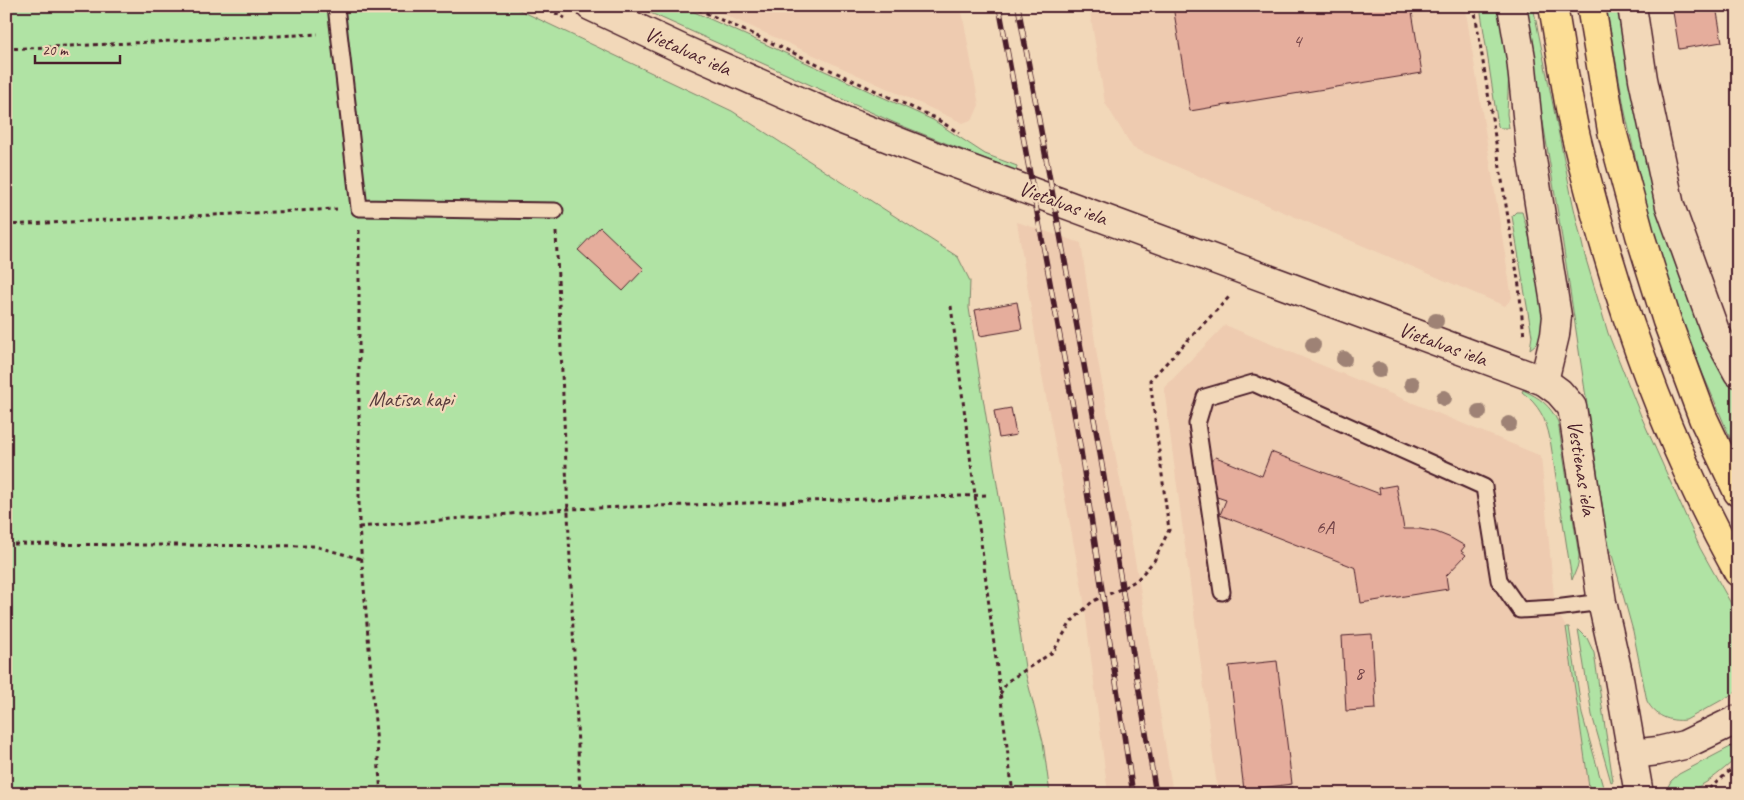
<svg xmlns="http://www.w3.org/2000/svg" width="1744" height="800" viewBox="0 0 1744 800" font-family="Caveat,sans-serif">
<rect width="100%" height="100%" fill="#f2d8b9"/>
<filter id="ink" filterUnits="userSpaceOnUse"><feTurbulence type="fractalNoise" baseFrequency=".02" numOctaves="2"/><feDisplacementMap in="SourceGraphic" scale="10" xChannelSelector="R" yChannelSelector="G"/><feConvolveMatrix kernelMatrix="1 2 1 2 8 2 1 2 1" color-interpolation-filters="sRGB"/></filter>
<g filter="url(#ink)">
<path fill="#eecbb0" d="M706 6H961L979 105 973 119 963 123Z
M1089 6H1465L1512 298 1505 306 1133 148 1105 103Z
M1017 222 1081 243 1097 356 1140 587 1173 794H1108L1083 594 1039 359Z
M1225 325 1541 456 1555 608 1566 627 1590 794H1218L1164 388Z"/>
<path fill="#b0e3a4" stroke="#7d8168" d="M6 6H511L732 111 958 257 970 281 969 308 979 373 1013 583 1026 675 1043 742 1050 794H6Z
M635 6H681L933 120 985 154 1017 166 1016 171 895 123Z
M1480 6H1500L1509 69 1507 114 1509 128H1500L1498 126Z
M1524 6H1533L1573 204 1585 256 1608 333 1641 416 1700 548 1738 616V691L1686 720C1669 722 1655 716 1647 701L1633 631 1607 537 1563 244Z
M1606 6H1620L1722 363 1738 393V456L1684 330 1654 239 1625 112Z
M1516 212H1522L1546 295 1541 340 1530 349 1532 336 1512 216Z
M1523 390C1540 398 1550 405 1558 422L1579 556 1578 565 1572 580 1550 439C1546 419 1539 405 1522 392Z
M1566 627H1569L1582 714 1605 794H1590Z
M1578 629 1587 638 1594 653 1613 781 1611 782 1592 715Z
M1738 743V757C1713 778 1698 794 1664 794L1671 781 1679 774Z"/>
<path fill="#e5ad9c" stroke="#4a1f2b" d="M1173 6H1411L1422 73 1190 111Z
M1672 6H1716L1722 42 1679 49Z
M600 227 644 269 623 291 578 250Z
M1017 302 1022 329 980 336 975 310Z
M1011 408 1016 435 999 438 994 411Z
M1271 452 1380 494 1379 488 1396 485 1404 529H1420L1436 532 1451 538 1465 546 1461 551 1466 555 1446 576 1448 589 1361 603 1356 568 1220 515 1226 500 1214 496 1210 462 1216 457 1262 476Z
M1372 634 1376 709 1346 711 1342 636Z
M1277 661 1292 784 1244 790 1229 666Z
M1293 787 1294 794H1240V793Z"/>
<g fill="none" stroke-linecap="round" stroke-linejoin="round">
<defs>
<path id="service" d="M336 6 359 208 555 211
M1222 592 1197 424 1205 397 1253 383 1484 487 1499 580 1520 610 1555 608 1602 602"/>
<path id="minor" d="M1512 6 1521 58 1531 153 1557 316 1555 335 1544 381
M1632 6 1643 79 1670 206 1715 331 1738 373
M1632 754 1639 794"/>
<path id="tertiary" d="M590 6 684 50 840 119 940 158 1544 381 1559 392 1572 407 1602 602 1618 673 1632 754 1658 751 1684 745 1738 719"/>
<path id="primary" d="M1553 6C1561 50 1566 94 1576 137 1612 287 1663 437 1738 572
M1591 6 1612 131 1640 235 1667 321 1703 418 1738 492"/>
</defs>
<use href="#service" stroke="#4a1f2b" stroke-width="19"/>
<use href="#minor" stroke="#4a1f2b" stroke-width="31"/>
<use href="#tertiary" stroke="#4a1f2b" stroke-width="31"/>
<use href="#primary" stroke="#4a1f2b" stroke-width="31"/>
<path stroke="#4a1f2b" stroke-width="3" stroke-dasharray="4 4" stroke-linecap="butt" d="M541 6 565 18
M691 6 935 118 959 133
M1474 6 1519 286 1524 337
M6 49 318 34
M6 225 337 209
M359 230V527L381 794
M556 232 580 794
M951 306 1013 794
M359 527 568 509 989 495
M6 544 314 546 361 559
M1000 694 1008 681 1053 652 1071 622 1093 601 1123 588 1137 580 1154 561 1169 530 1150 380 1231 295
M1703 794 1738 764
M1719 794 1738 792"/>
<use href="#service" stroke="#f2d8b9" stroke-width="15"/>
<use href="#minor" stroke="#f2d8b9" stroke-width="28"/>
<use href="#tertiary" stroke="#f2d8b9" stroke-width="28"/>
<use href="#primary" stroke="#fcde96" stroke-width="28"/>
<defs>
<path id="rail" d="M999 6 1080 445 1133 794
M1018 6 1098 441 1156 794"/>
</defs>
<use href="#rail" stroke="#4a1f2b" stroke-width="5.5"/>
<use href="#rail" stroke="#f2d8b9" stroke-width="4" stroke-dasharray="11" stroke-linecap="butt"/>
</g>
<g fill="#9e8275">
<circle cx="1436" cy="321" r="8"/>
<circle cx="1313" cy="345" r="8"/>
<circle cx="1344" cy="359" r="8"/>
<circle cx="1379" cy="370" r="8"/>
<circle cx="1412" cy="384" r="8"/>
<circle cx="1444" cy="398" r="8"/>
<circle cx="1479" cy="412" r="8"/>
<circle cx="1509" cy="424" r="8"/>
</g>
</g>
<g text-anchor="middle" stroke-width="4.5" stroke-linejoin="round" paint-order="stroke">
<g font-size="19" fill="#714247">
<text x="1297" y="47">4</text>
<text x="1325" y="533">6A</text>
<text x="1359" y="679">8</text>
</g>
<g font-size="21" fill="#4a1f2b" stroke="#f2d8b9">
<text transform="translate(688 51) rotate(24)" y="7">Vietalvas iela</text>
<text transform="translate(1063 203) rotate(20)" y="7">Vietalvas iela</text>
<text transform="translate(1443 344) rotate(20)" y="7">Vietalvas iela</text>
<text transform="translate(1582 468) rotate(81)" y="7">Vestienas iela</text>
</g>
<g font-size="21" fill="#593c3d" stroke="#f2d8b9">
<text x="411" y="406">Matīsa kapi</text>
</g>
</g>
<rect width="1744" height="800" fill="none" stroke="#f2d8b9" stroke-width="25"/>
<rect x="12" y="12" width="1719" height="775" fill="none" stroke="#4a1f2b" stroke-width="2" filter="url(#ink)"/>
<path d="M35 55v8h85v-8" fill="none" stroke="#4a1f2b" stroke-width="2.5"/>
<text x="42" y="55" font-size="15" fill="#4a1f2b" stroke="#f2d8b9" stroke-width="4" paint-order="stroke">20 m</text>
</svg>
